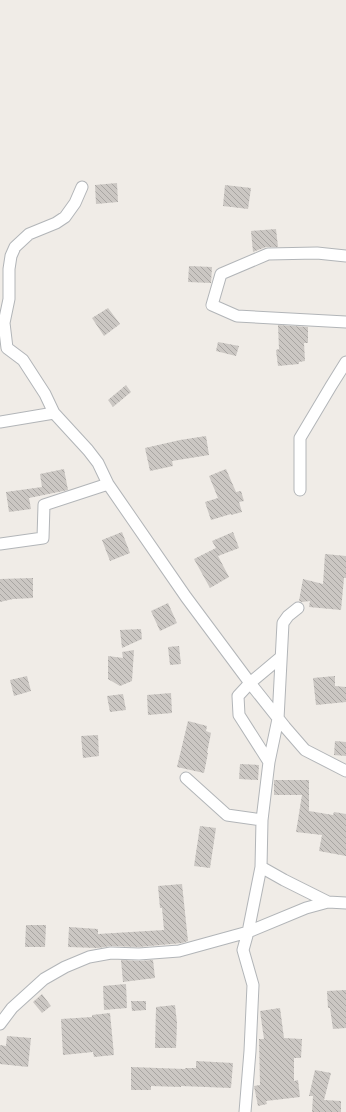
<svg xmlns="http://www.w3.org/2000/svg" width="346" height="1112" viewBox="0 0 346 1112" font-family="Overpass,sans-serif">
<defs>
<pattern id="building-back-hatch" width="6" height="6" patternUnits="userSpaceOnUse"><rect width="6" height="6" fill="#cbc7c3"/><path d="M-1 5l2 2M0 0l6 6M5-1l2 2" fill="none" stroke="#a8a5a2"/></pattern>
</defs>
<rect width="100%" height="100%" fill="#f0ece7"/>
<path fill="url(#building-back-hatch)" d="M117 183 118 202 96 204 95 185Z
M225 185 251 188 248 209 223 206Z
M276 229 278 247H266L253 252 251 231Z
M189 266 212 267 211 283 188 282Z
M108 308 120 324 104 336 92 318Z
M278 325 308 327V343H304L305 361 299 362V364L278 366 276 350 279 349Z
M218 342 239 346 236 356 216 351Z
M126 385 131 392 113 407 108 400Z
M206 436 209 455 172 461 173 466 150 471 145 448 180 440Z
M64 469 68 490 29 498 31 509 9 512 6 492 42 487 40 474Z
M226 469 236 492 241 491 244 501 239 502 242 512 231 515V514L211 520 205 502 218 498 209 476Z
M122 532 130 553 110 561 102 540Z
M233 532 239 548 218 556 229 577 210 588 194 559 216 548 212 541Z
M325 554 346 556V578H344L341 610 309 607 310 601 302 602 299 601 303 579 323 584Z
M33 578V598L13 599 0 602V579Z
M168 603 177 623 160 631 151 611Z
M141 629 142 639 122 648 120 630Z
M179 646 181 664 170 665 168 647Z
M134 650 132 681 120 686 108 679V656L123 658 122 652Z
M27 676 31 691 14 696 10 680Z
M335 676V686L346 687V702L316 705 313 678Z
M171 693 172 713 148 715 147 695Z
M123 694 126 710 110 712 107 696Z
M188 721 207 726 206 731 211 733 207 753H208L204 773 177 767Z
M98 735 99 756 83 758 81 736Z
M335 741 346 742V756L334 755Z
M240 764 259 765 258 780 239 779Z
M274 780H309V811L333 815 334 812 346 814V856L319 851 322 835 296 832 302 795H274Z
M200 826 216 828 210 868 194 866Z
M182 884 188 941 182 943 139 947 111 946 98 948 68 947 69 927 98 929V934L164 930 162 908H160L158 886Z
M26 925H46L45 947H25Z
M121 960 139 961 153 960 155 978 123 982Z
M126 984 127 1008 104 1010 103 986Z
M346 990V1028L333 1029 330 1008H328L327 991Z
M42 994 51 1006 42 1013 33 1002Z
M131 1001H146V1010L132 1011Z
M175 1005 177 1023 176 1048H155L156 1007Z
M280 1008 284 1038 302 1039 301 1058H294V1081L298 1080 300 1097 266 1101 267 1104 258 1106 254 1086 260 1085 259 1039H264L260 1011Z
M110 1013 114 1055 94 1057 93 1052 63 1055 61 1019 92 1017V1015Z
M7 1036 31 1038 28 1067 0 1064V1045L6 1046Z
M196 1061 233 1063 231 1088 181 1086V1087L151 1086V1090H131V1067L185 1069V1068H196Z
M315 1070 331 1073 324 1100 341 1101V1112H312L313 1096H309Z"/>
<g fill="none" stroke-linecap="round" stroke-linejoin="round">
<defs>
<path id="street" d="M82 187 75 203 65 217 56 223 29 234 15 247 11 256 9 269V299L4 323 7 348 23 360 45 394 54 413 88 450 98 463 108 484 186 597 250 683 238 696 239 715 269 762 262 820
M346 256 317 253 268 254 221 274 212 305 237 316 346 322
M0 422 54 413
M300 490V438L331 386 346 362
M0 544 43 538 44 505 108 484
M281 657 250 683 285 727 305 750 346 771
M269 762 278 719 283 623 288 616 298 608
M186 778 227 815 262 820 261 867 284 880 328 902
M0 1024 12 1008 44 979 65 967 89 957 111 953 139 954 179 951 248 932 261 867
M245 1112 250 1051 253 985 243 950 248 932 306 908 328 902 346 903"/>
</defs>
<use href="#street" stroke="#b2b5b8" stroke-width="13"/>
<use href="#street" stroke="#fff" stroke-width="11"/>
</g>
</svg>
